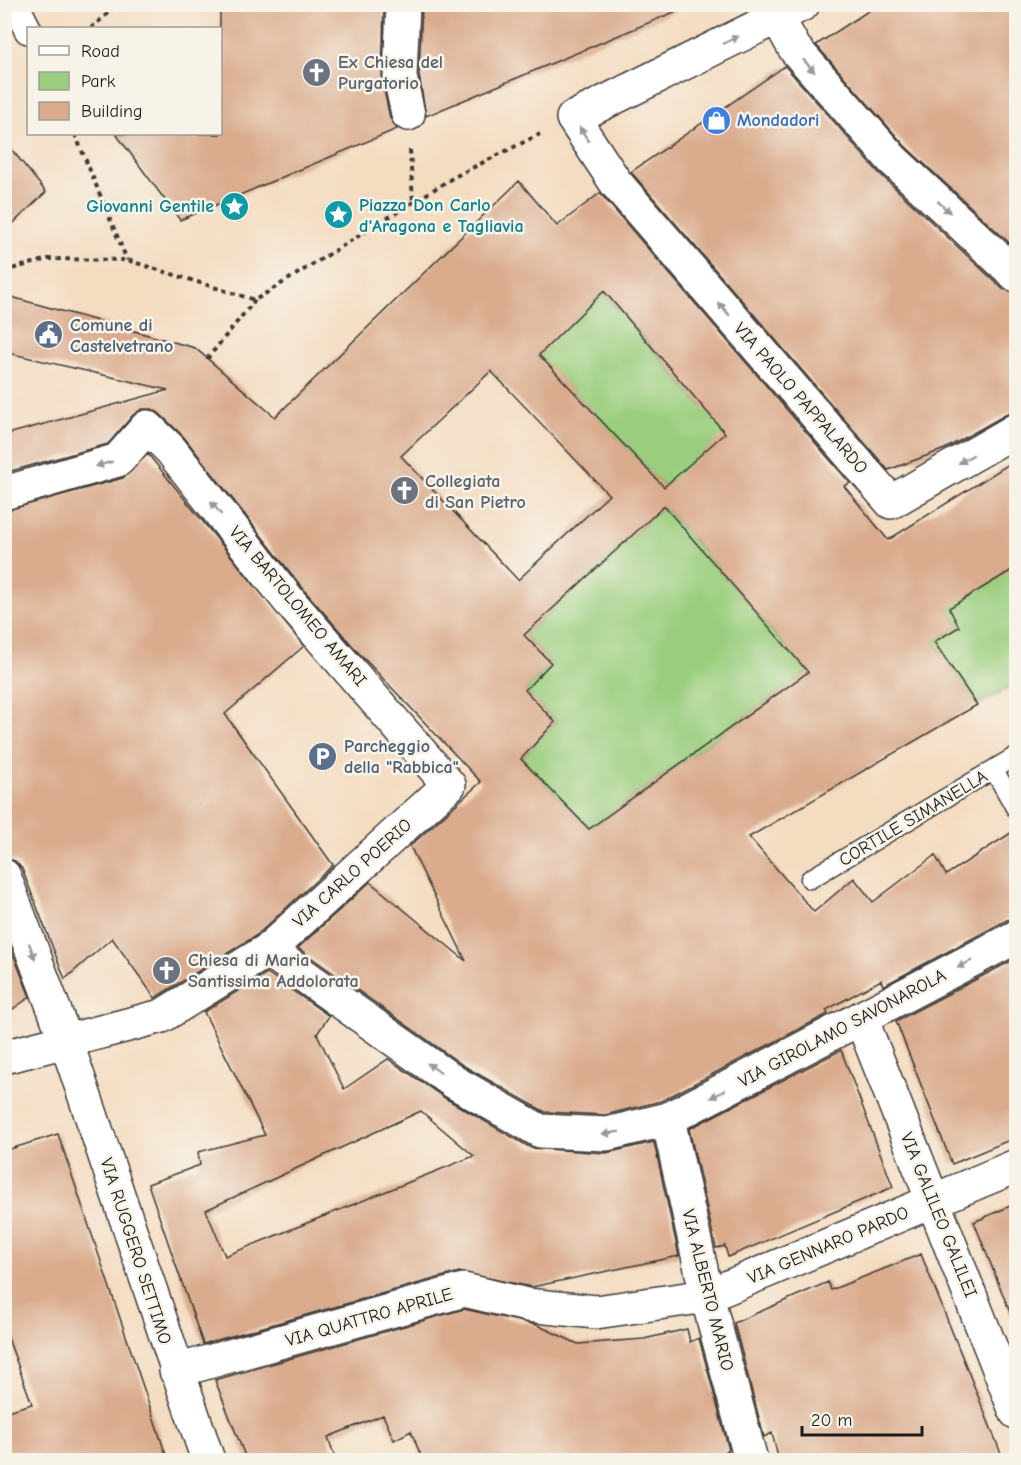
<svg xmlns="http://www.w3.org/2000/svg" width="1021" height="1465" viewBox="0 0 1021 1465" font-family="'Comic Neue',sans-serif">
<rect width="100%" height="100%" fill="#f7f3e8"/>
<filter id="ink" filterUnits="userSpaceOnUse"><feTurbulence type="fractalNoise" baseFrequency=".0167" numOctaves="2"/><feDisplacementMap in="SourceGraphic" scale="12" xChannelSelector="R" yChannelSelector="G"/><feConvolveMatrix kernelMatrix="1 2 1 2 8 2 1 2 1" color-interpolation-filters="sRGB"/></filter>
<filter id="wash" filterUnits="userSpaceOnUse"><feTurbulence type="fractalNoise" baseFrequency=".008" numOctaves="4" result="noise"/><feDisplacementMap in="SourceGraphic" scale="24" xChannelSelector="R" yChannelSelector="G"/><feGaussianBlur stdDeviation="1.35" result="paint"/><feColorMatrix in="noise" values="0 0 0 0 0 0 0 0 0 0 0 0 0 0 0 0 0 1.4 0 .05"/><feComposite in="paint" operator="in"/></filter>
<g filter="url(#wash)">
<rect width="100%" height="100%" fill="#f4dcc1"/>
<path fill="#9ace7e" stroke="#5b754d" stroke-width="1.5" d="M603 291 702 406 755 414 664 487 538 355Z
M664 506 808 672 589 829 521 759 555 722 525 690 551 663 524 635Z
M1016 564V684L977 705 934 642 959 627 947 605Z"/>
<g id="blocks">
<path fill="#daab8d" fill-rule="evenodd" d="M220 4H384L382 81 390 118 397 129 180 220 116 134H220Z
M422 4H690L691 5 426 116 419 75Z
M879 4H1017V250L905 146 816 45Z
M785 66 879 173 1003 289 1017 293V411L1007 414 945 449 888 470 631 172Z
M4 140 46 192 4 232Z
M519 181 557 226 600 193 850 483 844 486 888 540 1017 459V567L949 608 959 627 934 642 977 705 749 837 814 912 854 878 873 902 935 855 946 875 1017 829V918L1007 920 883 986 881 980 826 1010 828 1014 661 1101 605 1115 545 1112 464 1066 298 948 370 882 466 961 410 846 481 782 357 651 304 590 183 436 159 413 152 409H142L133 415 108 444 4 473V435L168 390 4 352V295L195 348 275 417ZM604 291 725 433 664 487 539 355ZM491 371 609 495 518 580 401 456ZM664 506 808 672 589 829 521 759 555 722 525 690 551 663 524 635Z
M148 454 304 646 225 714 333 865 257 935 155 998 112 938 65 979 22 869 15 861 4 858V511L123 478Z
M4 931 30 997 4 1015Z
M1017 958V1137L952 1164 896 1021Z
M267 973 329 1016 317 1034 344 1089 388 1059 445 1098 531 1148 606 1153 654 1142 679 1256 532 1287 459 1272 203 1344 148 1184 200 1165 198 1152 265 1135 204 1012ZM421 1111 474 1156 225 1256 206 1210Z
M841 1050 893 1187 728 1257 725 1246 716 1248 689 1129Z
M58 1134 155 1422 168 1461H4V1412L32 1404 4 1327V1151Z
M1017 1203V1325H1015L974 1222Z
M921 1254 1004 1461H779L772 1433 764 1437 734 1323 828 1282 831 1290Z
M464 1309 537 1325 578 1344 644 1339 687 1329 690 1342 699 1338 729 1450 700 1461H423L411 1431 394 1440 383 1415 328 1437 336 1461H247L215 1380Z"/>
</g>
</g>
<g filter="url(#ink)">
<use href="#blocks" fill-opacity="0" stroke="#3c3935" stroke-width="1.5"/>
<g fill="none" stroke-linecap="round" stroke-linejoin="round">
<defs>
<path id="service" d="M994 770 1016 809
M810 879 1016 756"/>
<path id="pedestrian" d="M15 4 28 30"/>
<path id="minor" d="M403 4 400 77 408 114
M1016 275 892 159 795 49 777 17 573 118 616 183 891 502 1016 430
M4 493 118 460 147 427 170 449 290 602 449 785 268 950 162 1016 66 1041
M268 950 454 1082 540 1131 607 1134 668 1119 1016 937
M861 1018 1016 1412
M668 1119 707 1296 751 1460
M176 1371 464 1290 527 1305 596 1312 707 1296 1016 1166"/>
<path id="tertiary" d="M4 876 66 1041 208 1460
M4 1057 66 1041"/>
<path id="secondary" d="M774 4 777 17 803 4"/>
</defs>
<use href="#service" stroke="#3c3935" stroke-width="21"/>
<use href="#pedestrian" stroke="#3c3935" stroke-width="30"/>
<use href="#minor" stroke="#3c3935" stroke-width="36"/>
<use href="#tertiary" stroke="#3c3935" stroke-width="36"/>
<use href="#secondary" stroke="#3c3935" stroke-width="36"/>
<path stroke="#3c3935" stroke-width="4" stroke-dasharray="4.5 4.5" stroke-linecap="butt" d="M91 28 119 4
M75 134 127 260
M410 150 413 203
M4 271 48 259 127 260 255 300 454 177 540 134
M207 359 255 300"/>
<use href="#service" stroke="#fff" stroke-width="18"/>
<use href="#pedestrian" stroke="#fff" stroke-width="27"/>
<use href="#minor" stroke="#fff" stroke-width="33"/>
<use href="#tertiary" stroke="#fff" stroke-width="33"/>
<use href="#secondary" stroke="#fff" stroke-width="33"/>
</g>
<defs><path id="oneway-solid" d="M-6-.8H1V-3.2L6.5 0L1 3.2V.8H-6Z" transform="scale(1.5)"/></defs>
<g fill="#999">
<use href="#oneway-solid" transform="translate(731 40) rotate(-26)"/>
<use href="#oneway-solid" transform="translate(809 66) rotate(48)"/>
<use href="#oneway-solid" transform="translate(584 134) rotate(-123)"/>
<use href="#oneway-solid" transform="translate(944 207) rotate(43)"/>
<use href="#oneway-solid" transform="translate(724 309) rotate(-131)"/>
<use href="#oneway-solid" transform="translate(966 459) rotate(150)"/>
<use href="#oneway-solid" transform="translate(104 464) rotate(164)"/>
<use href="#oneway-solid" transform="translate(216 508) rotate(-128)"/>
<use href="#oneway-solid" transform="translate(32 951) rotate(70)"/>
<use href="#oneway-solid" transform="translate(965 964) rotate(152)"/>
<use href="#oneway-solid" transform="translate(434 1068) rotate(-145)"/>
<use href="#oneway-solid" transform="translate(718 1094) rotate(152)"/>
<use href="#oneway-solid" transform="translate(611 1133) rotate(171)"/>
</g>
</g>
<defs>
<symbol id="church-disc" viewBox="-11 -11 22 22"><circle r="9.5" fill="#6b7280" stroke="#f7f3e8"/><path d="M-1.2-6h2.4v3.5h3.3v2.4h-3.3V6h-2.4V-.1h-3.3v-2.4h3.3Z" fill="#fff"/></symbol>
<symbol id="shop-disc" viewBox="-11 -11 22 22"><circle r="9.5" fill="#3f7fe0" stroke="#f7f3e8"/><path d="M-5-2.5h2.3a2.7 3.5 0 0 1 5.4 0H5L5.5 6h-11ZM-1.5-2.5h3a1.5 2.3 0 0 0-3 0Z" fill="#fff"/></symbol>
<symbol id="sight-disc" viewBox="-11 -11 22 22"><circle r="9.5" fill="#0f9aa8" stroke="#f7f3e8"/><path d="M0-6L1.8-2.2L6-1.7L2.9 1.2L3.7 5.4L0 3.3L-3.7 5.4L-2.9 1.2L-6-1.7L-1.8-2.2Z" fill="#fff"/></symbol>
<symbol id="civic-disc" viewBox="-11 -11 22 22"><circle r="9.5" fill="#5c6f8a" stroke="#f7f3e8"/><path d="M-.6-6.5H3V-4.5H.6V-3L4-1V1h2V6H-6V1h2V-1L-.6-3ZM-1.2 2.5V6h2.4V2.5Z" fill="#fff"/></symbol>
<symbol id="parking-disc" viewBox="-11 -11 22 22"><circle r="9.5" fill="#5c6f8a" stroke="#f7f3e8"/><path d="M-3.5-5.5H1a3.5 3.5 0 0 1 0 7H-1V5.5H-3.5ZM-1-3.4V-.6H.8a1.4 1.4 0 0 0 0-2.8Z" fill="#fff"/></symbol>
</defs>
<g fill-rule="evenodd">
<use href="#church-disc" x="300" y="56" width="33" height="33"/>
<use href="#shop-disc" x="700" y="104" width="33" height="33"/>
<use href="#sight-disc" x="218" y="190" width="33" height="33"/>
<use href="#sight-disc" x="322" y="198" width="33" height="33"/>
<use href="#civic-disc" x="32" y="318" width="33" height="33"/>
<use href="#church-disc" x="388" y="474" width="33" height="33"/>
<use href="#parking-disc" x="306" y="740" width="33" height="33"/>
<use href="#church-disc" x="150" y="954" width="33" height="33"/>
</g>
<g text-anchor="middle" stroke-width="5" stroke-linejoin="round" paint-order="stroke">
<g font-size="18" font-weight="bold" fill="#5b616d" stroke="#f7f3e8" text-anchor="start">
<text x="338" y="68">Ex Chiesa del<tspan x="338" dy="21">Purgatorio</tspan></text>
<text x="425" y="487">Collegiata<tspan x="425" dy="21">di San Pietro</tspan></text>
<text x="188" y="966">Chiesa di Maria<tspan x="188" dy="21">Santissima Addolorata</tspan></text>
</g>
<g font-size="18" font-weight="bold" fill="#366cbe" stroke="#f7f3e8" text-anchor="start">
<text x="737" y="126">Mondadori</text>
</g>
<g font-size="18" font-weight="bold" fill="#0d838f" stroke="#f7f3e8" text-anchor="start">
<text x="359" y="211">Piazza Don Carlo<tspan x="359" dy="21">d'Aragona e Tagliavia</tspan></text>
<text x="214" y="212" text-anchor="end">Giovanni Gentile</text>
</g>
<g font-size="18" font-weight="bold" fill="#4e5e75" stroke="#f7f3e8" text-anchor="start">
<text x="70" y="331">Comune di<tspan x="70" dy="21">Castelvetrano</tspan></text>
<text x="344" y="752">Parcheggio<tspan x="344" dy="21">della "Rabbica"</tspan></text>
</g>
<g font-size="18" fill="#1c1c1c" stroke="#f7f3e8">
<text transform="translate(801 398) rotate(49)" y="6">VIA PAOLO PAPPALARDO</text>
<text transform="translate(298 606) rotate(50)" y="6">VIA BARTOLOMEO AMARI</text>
<text transform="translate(913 818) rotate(-31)" y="6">CORTILE SIMANELLA</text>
<text transform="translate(352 873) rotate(-42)" y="6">VIA CARLO POERIO</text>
<text transform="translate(842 1028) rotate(-28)" y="6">VIA GIROLAMO SAVONAROLA</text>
<text transform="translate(939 1215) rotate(68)" y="6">VIA GALILEO GALILEI</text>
<text transform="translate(828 1245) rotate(-23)" y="6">VIA GENNARO PARDO</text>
<text transform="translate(136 1251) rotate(72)" y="6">VIA RUGGERO SETTIMO</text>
<text transform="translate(708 1290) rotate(76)" y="6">VIA ALBERTO MARIO</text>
<text transform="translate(369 1317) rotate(-16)" y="6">VIA QUATTRO APRILE</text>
</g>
</g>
<rect width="1021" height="1465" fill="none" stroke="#f7f3e8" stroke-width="24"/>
<rect x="27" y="27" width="195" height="108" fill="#f7f3e8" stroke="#9f9d96" stroke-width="1.5"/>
<rect x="39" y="46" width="30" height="9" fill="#ffffff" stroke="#9f9d96" stroke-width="1.5"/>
<text x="81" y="57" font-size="18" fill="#1c1c1c">Road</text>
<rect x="39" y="72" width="30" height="18" fill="#9ace7e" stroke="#9f9d96" stroke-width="1.5"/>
<text x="81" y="87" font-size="18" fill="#1c1c1c">Park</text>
<rect x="39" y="102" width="30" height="18" fill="#daab8d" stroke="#9f9d96" stroke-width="1.5"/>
<text x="81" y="117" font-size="18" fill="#1c1c1c">Building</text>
<path d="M802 1426v9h120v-9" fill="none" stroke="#1c1c1c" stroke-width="3"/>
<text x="811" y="1426" font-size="18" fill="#1c1c1c" stroke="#f7f3e8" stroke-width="4.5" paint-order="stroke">20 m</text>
</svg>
